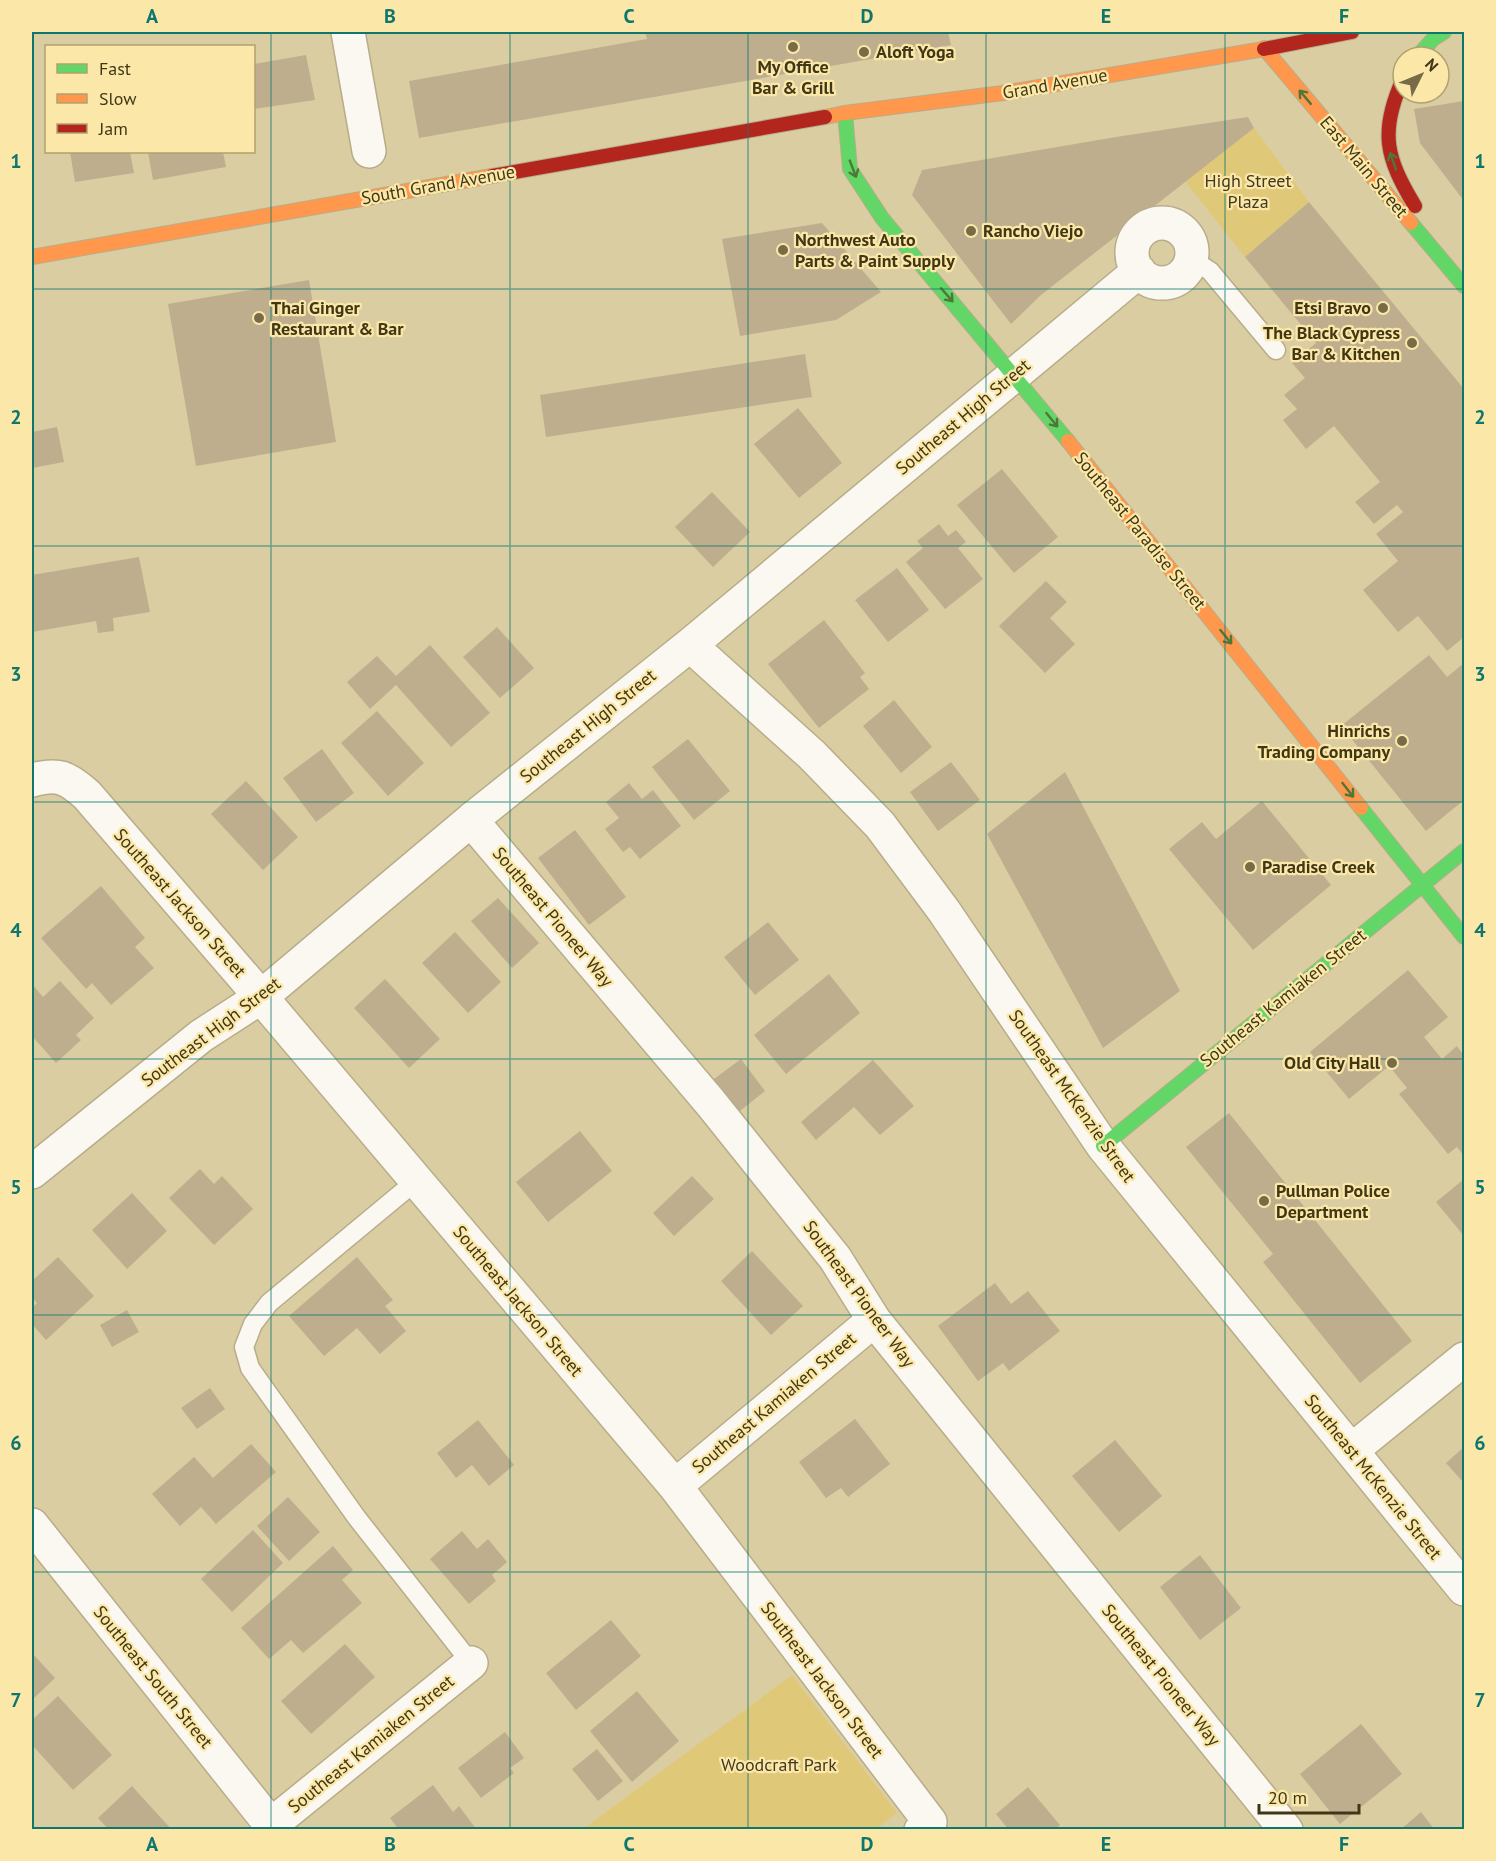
<svg xmlns="http://www.w3.org/2000/svg" width="1496" height="1861" viewBox="0 0 1496 1861" font-family="'PT Sans',sans-serif">
<rect width="100%" height="100%" fill="#dbcda2"/>
<path fill="#dfc878" d="M1254 128 1309 202 1245 257 1185 181Z
M792 1675 897 1813 875 1830 583 1829Z"/>
<path fill="#beae8e" d="M645 32H948L951 45 419 138 409 81 647 39Z
M306 55 315 100 254 109V64Z
M1464 101V201L1420 143 1414 109Z
M1248 117 1254 128 1041 295 1011 324 912 195 922 170 1116 137Z
M70 152H130L134 173 75 182Z
M148 152H223L226 167 153 180Z
M1309 202 1464 389V637L1447 651 1418 616 1398 632 1363 590 1398 561 1376 534 1403 512 1397 505 1374 524 1355 502 1380 482 1334 426 1306 449 1283 420 1297 409 1284 395 1305 378 1292 363 1316 343 1245 257Z
M822 223 881 292 836 320 740 336 722 239Z
M309 280 336 442 196 466 168 304Z
M805 354 812 397 546 437 540 395Z
M798 408 842 463 799 498 754 444Z
M57 427 64 462 32 468V432Z
M1002 469 1058 537 1014 573 957 505Z
M712 492 750 532 713 567 675 527Z
M939 524 948 536 956 530 966 542 958 548 983 579 945 609 906 562 923 548 917 541Z
M139 557 150 612 113 618 114 631 98 633 96 621 32 632V575Z
M897 568 929 610 888 642 855 600Z
M1046 581 1067 602 1050 618 1075 644 1045 673 999 626Z
M824 620 865 673 860 677 869 689 819 728 768 664Z
M497 627 534 668 500 698 463 657Z
M430 645 490 713 451 747 396 685 370 709 347 682 377 656 396 676Z
M1429 655 1447 677 1464 663V800L1426 831 1341 726Z
M894 700 932 747 901 773 863 726Z
M377 711 424 763 388 796 341 743Z
M688 739 730 791 694 820 652 767Z
M322 749 354 793 316 822 283 778Z
M951 762 980 800 938 831 910 792Z
M1065 772 1180 991 1103 1048 987 834Z
M246 781 298 837 263 870 211 814Z
M629 783 642 799 653 790 681 826 640 859 630 847 623 852 605 829 619 818 606 802Z
M1262 801 1331 885 1253 950 1169 849 1202 822 1216 839Z
M575 830 626 897 589 925 538 858Z
M101 886 145 938 135 947 154 968 111 1005 92 983 86 989 41 938Z
M498 898 539 943 512 968 471 921Z
M768 922 799 960 755 995 724 957Z
M455 932 501 982 468 1013 422 963Z
M1408 970 1448 1017 1424 1037 1442 1059 1457 1046 1464 1056V1156L1457 1147 1448 1154 1399 1094 1407 1088 1389 1066 1349 1099 1310 1052Z
M829 974 860 1013 786 1074 754 1035Z
M385 979 440 1039 409 1068 354 1008Z
M60 981 94 1018 76 1035 81 1040 56 1063 32 1036V984L43 997Z
M741 1059 765 1091 735 1115 710 1082Z
M873 1060 914 1106 880 1135 854 1107 816 1140 801 1122Z
M1229 1113 1412 1341 1360 1383 1263 1262 1273 1254 1186 1147Z
M580 1131 612 1171 548 1222 516 1182Z
M200 1169 214 1184 222 1176 253 1209 214 1245 169 1198Z
M692 1176 714 1199 674 1236 653 1213Z
M1464 1179V1236L1436 1202Z
M132 1193 167 1231 127 1269 92 1230Z
M752 1251 803 1306 771 1335 721 1281Z
M58 1257 94 1296 46 1340 32 1324V1308L37 1303 32 1297V1281Z
M357 1257 393 1300 385 1306 406 1331 380 1354 357 1328 324 1356 289 1316Z
M995 1283 1011 1304 1028 1291 1060 1331 1009 1371 1003 1363 978 1381 938 1326Z
M127 1310 139 1332 112 1347 100 1325Z
M210 1388 225 1409 197 1429 181 1408Z
M855 1419 890 1464 848 1497 841 1488 826 1498 799 1462Z
M478 1420 514 1465 489 1486 472 1465 456 1478 437 1453Z
M1115 1440 1162 1496 1119 1532 1072 1476Z
M251 1444 276 1472 216 1524 201 1507 180 1526 152 1494 194 1457 213 1478Z
M1464 1447V1483L1446 1463Z
M288 1497 320 1532 289 1561 257 1526Z
M253 1530 283 1563 232 1612 201 1579Z
M462 1531 477 1549 488 1539 507 1562 492 1575 496 1581 469 1604 430 1559Z
M333 1546 353 1570 342 1580 362 1603 303 1653 291 1640 269 1659 241 1628Z
M1200 1555 1241 1608 1200 1640 1160 1587Z
M611 1620 641 1656 576 1710 546 1673Z
M345 1644 375 1677 311 1734 281 1701Z
M32 1653 55 1678 32 1700Z
M637 1691 679 1741 632 1782 590 1731Z
M58 1696 112 1755 73 1790 32 1745V1720Z
M1361 1724 1402 1774 1340 1824 1300 1774Z
M505 1732 524 1758 510 1768 514 1773 481 1798 458 1768Z
M597 1749 623 1781 598 1801 572 1769Z
M433 1785 453 1812 459 1806 477 1830H399L390 1818Z
M132 1786 172 1830H109L98 1818Z
M1028 1787 1060 1825 1054 1830H1009L996 1814Z
M1421 1812 1435 1830H1400Z"/>
<g fill="none" stroke-linecap="round" stroke-linejoin="round">
<defs>
<path id="lane" d="M1191 259 1210 271 1276 350
M416 1181 269 1303 253 1324 244 1347 250 1368 357 1518 471 1663"/>
<path id="street" d="M348 32 369 151
M1132 253a30 30 0 1 1 60 0a30 30 0 1 1-60 0Z
M690 645 812 755 880 825 944 911 1103 1146 1464 1589
M32 780C58 773 67 777 87 795L261 997 675 1486 930 1822 921 1830
M471 820 710 1102 835 1258 874 1320 1286 1830
M32 1172 201 1036 261 997 471 820 690 645 1139 271
M1352 1450 1464 1359
M675 1486 874 1320
M32 1525 275 1830
M271 1825 471 1663"/>
<path id="fast" d="M1417 57 1433 39 1444 32
M845 113 850 169 882 218 1068 441
M1411 223 1464 286
M1361 808 1464 937
M1103 1146 1464 851"/>
<path id="slow" d="M1264 48 1411 223
M825 117 845 113 1003 93 1264 49
M32 257 492 176
M1068 441 1361 808"/>
<path id="jam" d="M1264 49 1352 32
M1403 79C1379 132 1386 158 1415 206
M492 176 825 117"/>
</defs>
<use href="#lane" stroke="#b8ad8a" stroke-width="21"/>
<use href="#street" stroke="#b8ad8a" stroke-width="36"/>
<use href="#fast" stroke="#b8ad8a" stroke-width="16"/>
<use href="#slow" stroke="#b8ad8a" stroke-width="16"/>
<use href="#jam" stroke="#b8ad8a" stroke-width="16"/>
<use href="#lane" stroke="#faf8f1" stroke-width="18"/>
<use href="#street" stroke="#faf8f1" stroke-width="33"/>
<use href="#fast" stroke="#63d668" stroke-width="14"/>
<use href="#slow" stroke="#ff974d" stroke-width="14"/>
<use href="#jam" stroke="#b3261e" stroke-width="14"/>
</g>
<defs><path id="oneway-shaft" d="M-6 0H5M1.5-3L5.5 0L1.5 3" fill="none" stroke-width="1.6" stroke-linecap="round" stroke-linejoin="round" transform="scale(1.5)"/></defs>
<g stroke="#4f7737">
<use href="#oneway-shaft" transform="translate(1305 97) rotate(-130)"/>
<use href="#oneway-shaft" transform="translate(1393 161) rotate(-109)"/>
<use href="#oneway-shaft" transform="translate(853 169) rotate(69)"/>
<use href="#oneway-shaft" transform="translate(947 295) rotate(49)"/>
<use href="#oneway-shaft" transform="translate(1052 420) rotate(51)"/>
<use href="#oneway-shaft" transform="translate(1226 637) rotate(51)"/>
<use href="#oneway-shaft" transform="translate(1348 790) rotate(52)"/>
</g>
<path fill="none" stroke="#0f766e" stroke-width="1.5" stroke-opacity="0.55" d="M271 32V1830M510 32V1830M748 32V1830M986 32V1830M1225 32V1830M32 289H1464M32 546H1464M32 802H1464M32 1059H1464M32 1315H1464M32 1572H1464"/>
<g fill="#776c47" stroke="#fbe8a9" stroke-width="2">
<circle cx="793" cy="47" r="6"/>
<circle cx="864" cy="52" r="6"/>
<circle cx="971" cy="231" r="6"/>
<circle cx="783" cy="250" r="6"/>
<circle cx="1383" cy="308" r="6"/>
<circle cx="259" cy="318" r="6"/>
<circle cx="1412" cy="343" r="6"/>
<circle cx="1402" cy="741" r="6"/>
<circle cx="1250" cy="867" r="6"/>
<circle cx="1392" cy="1063" r="6"/>
<circle cx="1264" cy="1201" r="6"/>
</g>
<g text-anchor="middle" stroke-width="4.5" stroke-linejoin="round" paint-order="stroke">
<g font-size="18" font-weight="bold" fill="#413716" stroke="#fbe8a9" text-anchor="start">
<text x="876" y="58">Aloft Yoga</text>
<text x="793" y="73" text-anchor="middle">My Office<tspan x="793" dy="21">Bar &amp; Grill</tspan></text>
<text x="983" y="237">Rancho Viejo</text>
<text x="795" y="246">Northwest Auto<tspan x="795" dy="21">Parts &amp; Paint Supply</tspan></text>
<text x="271" y="314">Thai Ginger<tspan x="271" dy="21">Restaurant &amp; Bar</tspan></text>
<text x="1371" y="314" text-anchor="end">Etsi Bravo</text>
<text x="1400" y="339" text-anchor="end">The Black Cypress<tspan x="1400" dy="21">Bar &amp; Kitchen</tspan></text>
<text x="1390" y="737" text-anchor="end">Hinrichs<tspan x="1390" dy="21">Trading Company</tspan></text>
<text x="1262" y="873">Paradise Creek</text>
<text x="1380" y="1069" text-anchor="end">Old City Hall</text>
<text x="1276" y="1197">Pullman Police<tspan x="1276" dy="21">Department</tspan></text>
</g>
<g font-size="18" fill="#413716" stroke="#fbe8a9">
<text transform="translate(1055 84) rotate(-10)" y="6">Grand Avenue</text>
<text transform="translate(1364 167) rotate(50)" y="6">East Main Street</text>
<text transform="translate(438 185) rotate(-10)" y="6">South Grand Avenue</text>
<text transform="translate(963 417) rotate(-40)" y="6">Southeast High Street</text>
<text transform="translate(1140 531) rotate(51)" y="6">Southeast Paradise Street</text>
<text transform="translate(588 726) rotate(-39)" y="6">Southeast High Street</text>
<text transform="translate(180 903) rotate(49)" y="6">Southeast Jackson Street</text>
<text transform="translate(553 917) rotate(50)" y="6">Southeast Pioneer Way</text>
<text transform="translate(1283 998) rotate(-39)" y="6">Southeast Kamiaken Street</text>
<text transform="translate(211 1032) rotate(-37)" y="6">Southeast High Street</text>
<text transform="translate(1072 1096) rotate(55)" y="6">Southeast McKenzie Street</text>
<text transform="translate(859 1294) rotate(54)" y="6">Southeast Pioneer Way</text>
<text transform="translate(518 1301) rotate(50)" y="6">Southeast Jackson Street</text>
<text transform="translate(774 1403) rotate(-40)" y="6">Southeast Kamiaken Street</text>
<text transform="translate(1373 1477) rotate(51)" y="6">Southeast McKenzie Street</text>
<text transform="translate(1161 1675) rotate(51)" y="6">Southeast Pioneer Way</text>
<text transform="translate(153 1677) rotate(51)" y="6">Southeast South Street</text>
<text transform="translate(822 1680) rotate(53)" y="6">Southeast Jackson Street</text>
<text transform="translate(371 1744) rotate(-39)" y="6">Southeast Kamiaken Street</text>
</g>
<g font-size="18" fill="#403821" stroke="#fbe8a9">
<text x="1248" y="187">High Street<tspan x="1248" dy="21">Plaza</tspan></text>
<text x="779" y="1771">Woodcraft Park</text>
</g>
</g>
<rect width="1496" height="1861" fill="none" stroke="#fbe8a9" stroke-width="66"/>
<rect x="45" y="45" width="210" height="108" fill="#fbe8a9" stroke="#b1a16e" stroke-width="1.5"/>
<rect x="57" y="64" width="30" height="9" fill="#63d668" stroke="#b1a16e" stroke-width="1.5"/>
<text x="99" y="75" font-size="18" fill="#413716">Fast</text>
<rect x="57" y="94" width="30" height="9" fill="#ff974d" stroke="#b1a16e" stroke-width="1.5"/>
<text x="99" y="105" font-size="18" fill="#413716">Slow</text>
<rect x="57" y="124" width="30" height="9" fill="#b3261e" stroke="#b1a16e" stroke-width="1.5"/>
<text x="99" y="135" font-size="18" fill="#413716">Jam</text>
<g transform="translate(1421 75) rotate(47)"><circle r="28" fill="#fbe8a9" stroke="#b1a16e" stroke-width="1.5"/>
<path d="M0-4.5L10 22L0 15L-10 22Z" fill="#776c47"/>
<text y="-9" font-size="16" font-weight="bold" text-anchor="middle" fill="#413716">N</text>
</g>
<path d="M1259 1804v9h100v-9" fill="none" stroke="#413716" stroke-width="3"/>
<text x="1268" y="1804" font-size="18" fill="#413716" stroke="#fbe8a9" stroke-width="4.5" paint-order="stroke">20 m</text>
<rect x="33" y="33" width="1430" height="1795" fill="none" stroke="#0f766e" stroke-width="2"/>
<g font-size="20" text-anchor="middle" font-weight="bold" fill="#0f766e">
<text x="152" y="23">A</text>
<text x="390" y="23">B</text>
<text x="629" y="23">C</text>
<text x="867" y="23">D</text>
<text x="1106" y="23">E</text>
<text x="1344" y="23">F</text>
<text x="16" y="168">1</text>
<text x="1480" y="168">1</text>
<text x="16" y="424">2</text>
<text x="1480" y="424">2</text>
<text x="16" y="681">3</text>
<text x="1480" y="681">3</text>
<text x="16" y="937">4</text>
<text x="1480" y="937">4</text>
<text x="16" y="1194">5</text>
<text x="1480" y="1194">5</text>
<text x="16" y="1450">6</text>
<text x="1480" y="1450">6</text>
<text x="16" y="1707">7</text>
<text x="1480" y="1707">7</text>
<text x="152" y="1851">A</text>
<text x="390" y="1851">B</text>
<text x="629" y="1851">C</text>
<text x="867" y="1851">D</text>
<text x="1106" y="1851">E</text>
<text x="1344" y="1851">F</text>
</g>
</svg>
